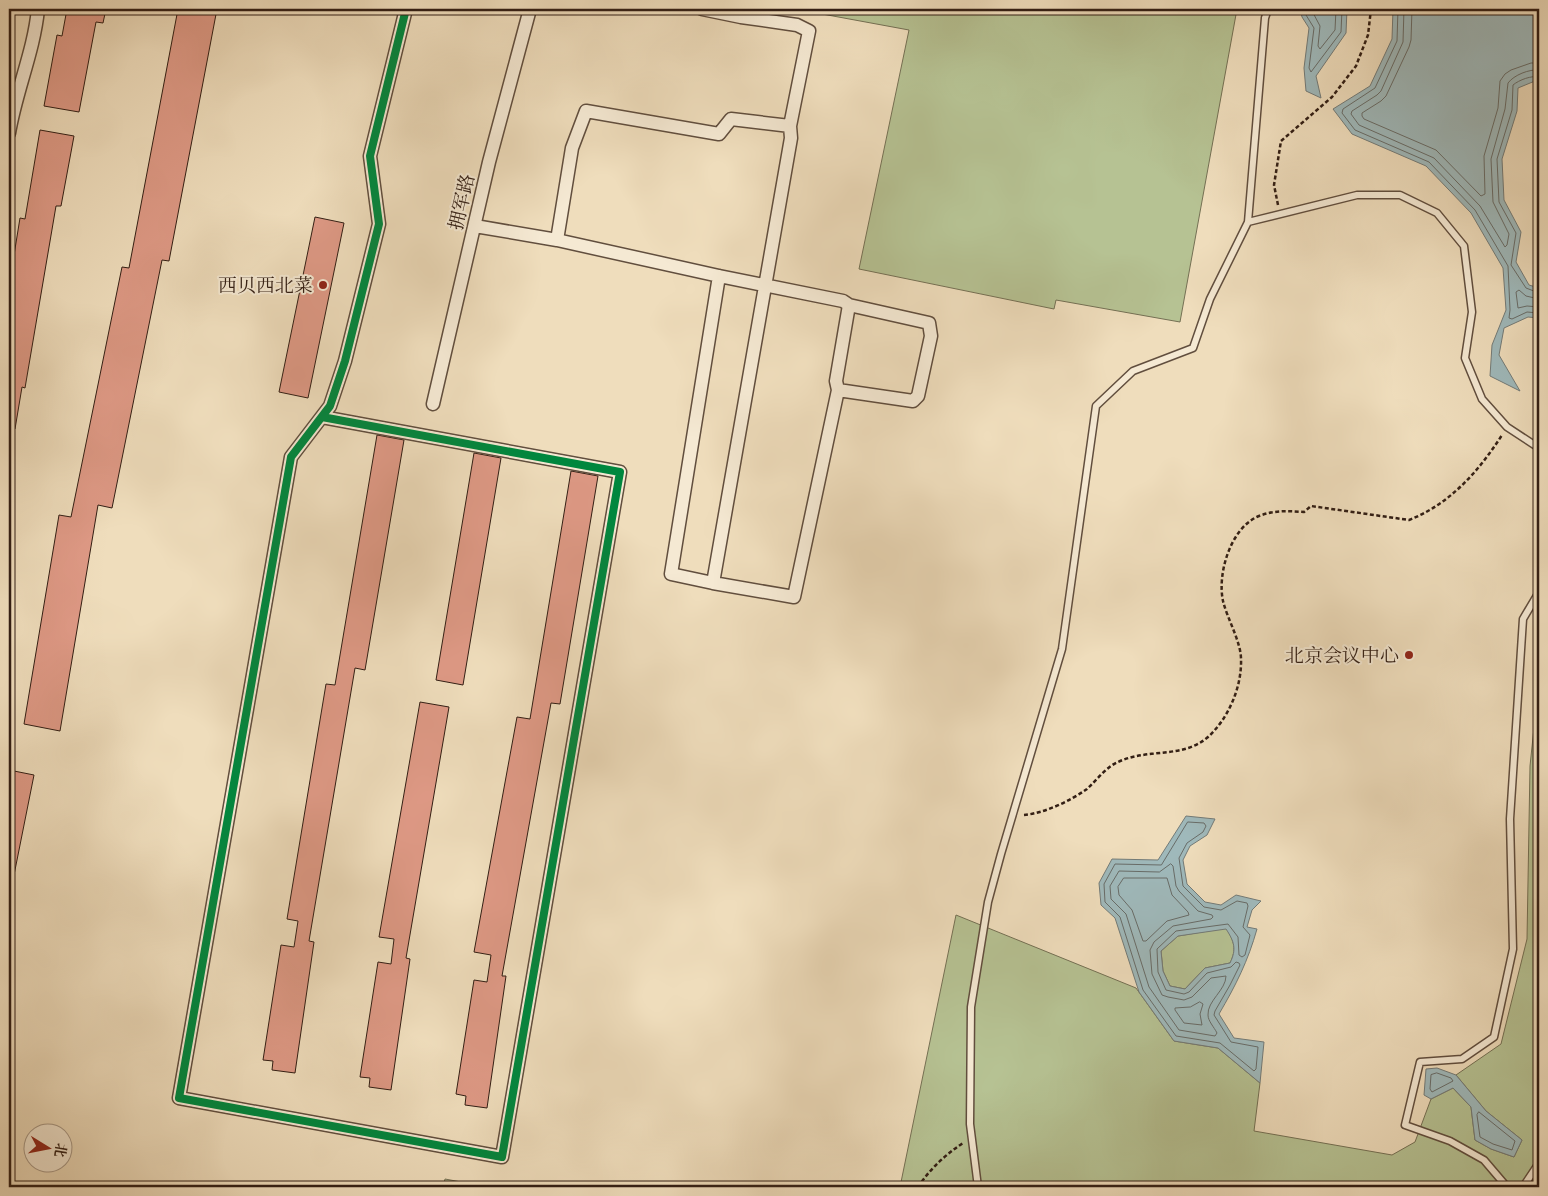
<svg xmlns="http://www.w3.org/2000/svg" width="1548" height="1196" viewBox="0 0 1548 1196" font-family="'IM FELL Great Primer','Noto Serif SC',serif">
<rect width="100%" height="100%" fill="#efddbc"/>
<filter id="stains"><feTurbulence type="fractalNoise" baseFrequency=".004" numOctaves="4"/><feColorMatrix values="0 0 0 0 .2 0 0 0 0 .09 0 0 0 0 .02 0 0 0 .5 -.17"/></filter>
<radialGradient id="worn" r=".72"><stop offset=".6" stop-color="#630" stop-opacity="0"/><stop offset="1" stop-color="#630" stop-opacity=".3"/></radialGradient>
<path fill="#b6c293" stroke="#747054" d="M795 9H1237L1180 322 1056 300 1054 309 859 269 909 30Z
M1539 680V1187H900L956 915 1136 988 1174 1041 1218 1048 1260 1083 1254 1131 1392 1155 1415 1142 1431 1099 1453 1088 1471 1107 1475 1140 1491 1149 1514 1157 1522 1140 1486 1111 1456 1075 1501 1044 1527 939 1530 766Z
M1226 928C1234 941 1237 949 1230 963L1205 968 1185 989 1170 986 1163 971 1161 951 1178 936Z
M445 1179 488 1187H443Z"/>
<path fill="#9fb9bb" stroke="#737b78" fill-rule="evenodd" d="M1300 9H1347L1346 33 1316 76 1321 98 1306 91 1304 68 1309 28 1302 17Z
M1393 9H1539V83L1535 81 1518 88 1517 111 1502 159 1504 200 1521 232 1516 262 1529 285 1539 288V318L1528 317 1504 328 1499 355 1520 391 1490 376 1492 345 1506 310 1503 268 1471 213 1426 166 1352 134 1333 109 1370 86 1392 39Z
M1186 816 1215 819 1207 835 1190 846 1183 860 1187 884 1205 902 1221 905 1236 895 1261 901 1252 910 1247 927 1257 929C1248 961 1236 985 1219 1014L1234 1038 1264 1042 1260 1083 1218 1048 1174 1041 1139 992 1115 918 1101 905 1099 883 1112 859 1158 860ZM1226 929C1234 941 1237 949 1230 963L1205 968 1185 989 1170 986 1163 971 1161 951 1178 936Z
M1437 1068 1456 1075 1486 1111 1522 1140 1514 1157 1491 1149 1475 1140 1471 1107 1453 1088 1431 1099 1424 1095 1426 1069Z"/>
<g fill="none" stroke-linecap="round" stroke-linejoin="round">
<path stroke="#686c68" stroke-width="1" d="M1305 9 1306 15 1314 28 1309 68 1311 72 1341 32 1342 9
M1311 9 1320 26 1318 46 1320 49 1335 30 1336 9
M1398 9 1397 41 1375 88 1343 109 1342 113 1355 130 1429 162 1475 210 1508 266 1510 310 1509 318 1512 319 1527 312 1539 313
M1404 9 1403 42 1381 91 1377 95 1352 111 1351 114 1359 125 1434 158 1480 206 1505 247 1507 245 1509 234 1493 202 1491 159 1505 109 1508 83C1514 75 1529 69 1539 70
M1412 9 1411 40 1409 47 1386 96 1381 101 1362 113V116L1364 119 1436 150 1481 196 1485 194 1484 156 1498 108 1500 81 1505 74 1511 70 1531 63H1539
M1539 77C1532 75 1519 80 1513 85L1512 110 1497 159 1499 202 1516 233 1511 265 1526 288 1539 293
M1539 299 1526 296 1519 290 1516 292 1518 308 1527 306 1539 307
M1188 822 1204 823 1206 826 1203 832 1187 843 1179 858 1183 886 1204 907 1221 910 1237 901 1247 903 1248 906 1243 927 1250 935 1245 955 1242 957 1239 955 1238 937 1228 924 1176 931 1157 949 1158 972 1166 990 1184 994 1189 992 1207 973 1231 967 1236 962 1239 963 1240 965 1230 985 1215 1011 1214 1015 1231 1042 1258 1047 1256 1069 1254 1071 1220 1043 1176 1036 1143 990 1120 917 1105 902 1104 884 1115 864 1161 865Z
M1171 864 1173 866 1176 886 1179 891 1198 911 1212 915 1213 917 1211 919 1173 926 1154 942 1150 950 1152 974 1162 995 1168 997 1184 1000 1192 997 1211 978 1226 976C1226 990 1207 1001 1208 1015 1208 1021 1214 1027 1217 1033L1215 1036 1179 1030 1149 987 1126 914 1111 899 1110 886 1119 871 1159 872Z
M1124 878H1167L1172 895 1188 912 1189 915 1167 921 1146 941H1143L1132 910 1119 895 1118 887Z
M1200 1002 1203 1004 1200 1014 1202 1025 1184 1023 1175 1010V1008L1190 1007Z
M1437 1073 1451 1078 1453 1081 1432 1092 1430 1089 1431 1075Z
M1479 1112 1515 1141 1512 1150 1493 1144 1480 1137 1477 1115Z"/>
</g>
<path fill="#de9985" stroke="#321e14" d="M67 9H106L103 23 96 22 79 112 44 106 57 35 62 36Z
M178 9H217L169 261 162 260 112 508 98 505 60 731 24 724 59 515 71 517 122 267 129 268Z
M40 130 74 136 61 206H56L25 388 22 387 15 429 9 428V286L20 218 25 219Z
M315 217 344 223 308 398 279 392Z
M377 435 404 440 365 670 355 668 309 941 314 942 295 1073 272 1070 273 1061 263 1060 281 945 294 947 298 921 287 919 326 684 335 685Z
M474 453 501 458 463 685 436 680Z
M571 471 598 476 560 704 551 703 502 976H506L487 1108 465 1105 466 1096 456 1094 474 980 487 982 491 955 474 952 517 717 530 719Z
M420 702 449 707 406 958 410 959 391 1090 369 1087 370 1078 360 1077 378 962 391 964 394 939 379 937Z
M9 770 34 775 14 875H9Z"/>
<g fill="none" stroke-linecap="round" stroke-linejoin="round">
<defs>
<path id="lane" d="M1248 222 1357 195H1400L1437 213 1464 246 1472 312 1465 358 1482 399 1507 427 1539 448
M978 1187 970 1124 971 1007 988 902 1001 854 1062 649 1096 406 1133 371 1193 348 1210 299 1248 222 1265 18 1268 9
M1507 1187 1484 1160 1450 1141 1405 1125 1420 1062 1462 1059 1494 1037 1513 949 1510 819 1523 619 1539 592
M1523 1187 1539 1163"/>
<path id="street" d="M702 9 741 17 797 25 809 31 790 126 791 138 713 583
M9 133C16 91 34 51 38 9
M475 226 557 240 719 276 843 301 849 305 929 323 931 336 918 396 913 401 838 390
M557 240 572 148 586 111 719 134 731 119 790 126
M719 276 671 574 713 583 794 597 838 390 836 381 849 305
M433 404 489 162 530 9
M322 417 620 472 502 1157 179 1098 291 457 330 406 345 361 379 224 370 156 406 9"/>
</defs>
<use href="#lane" stroke="#614e3e" stroke-width="9"/>
<use href="#street" stroke="#614e3e" stroke-width="15"/>
<path stroke="#321e14" stroke-width="2.5" stroke-dasharray="4 2.5" stroke-linecap="butt" d="M1278 205 1274 185 1281 141 1332 97 1356 66 1368 35 1371 9
M1024 815C1045 813 1070 801 1087 789 1097 780 1106 767 1118 762 1147 748 1183 759 1208 737 1229 718 1242 686 1241 659 1241 642 1227 618 1223 601 1217 573 1231 527 1259 516 1274 510 1289 511 1304 512L1311 506 1409 520C1450 504 1479 471 1502 435
M918 1187C930 1169 945 1155 963 1143"/>
<use href="#lane" stroke="#f5e9d3" stroke-width="6"/>
<use href="#street" stroke="#f5e9d3" stroke-width="12"/>
<defs>
<path id="cycleway" d="M322 417 620 472 502 1157 179 1098 291 457 330 406 345 361 379 224 370 156 406 9"/>
</defs>
<use href="#cycleway" stroke="#f5e9d3" stroke-width="11"/>
<use href="#cycleway" stroke="#00873e" stroke-width="8"/>
</g>
<g fill="#8f2418" stroke="#f5e9d3" stroke-width="2">
<circle cx="323" cy="285" r="5"/>
<circle cx="1409" cy="655" r="5"/>
</g>
<g text-anchor="middle" stroke-width="4" stroke-linejoin="round" paint-order="stroke">
<g font-size="19" fill="#321e14" stroke="#f5e9d3">
<text transform="translate(461 202) rotate(-77)" y="7">拥军路</text>
</g>
<g font-size="19" fill="#321e14" stroke="#f5e9d3" text-anchor="end">
<text x="313" y="292">西贝西北菜</text>
<text x="1399" y="662">北京会议中心</text>
</g>
</g>
<rect width="1548" height="1196" fill="none" stroke="#efddbc" stroke-width="30"/>
<rect x="10" y="10" width="1528" height="1176" fill="none" stroke="#321e14" stroke-width="2.5"/>
<rect x="15" y="15" width="1518" height="1166" fill="none" stroke="#321e14"/>
<g transform="translate(48 1148) rotate(100)"><circle r="24" fill="#f5e9d3" stroke="#a79887"/>
<path d="M0-4L9 19L0 12L-9 19Z" fill="#8f2418"/>
<text y="-8" font-size="14" font-weight="bold" text-anchor="middle" fill="#321e14">北</text>
</g>
<rect width="100%" height="100%" filter="url(#stains)"/>
<rect width="100%" height="100%" fill="url(#worn)"/>
</svg>
